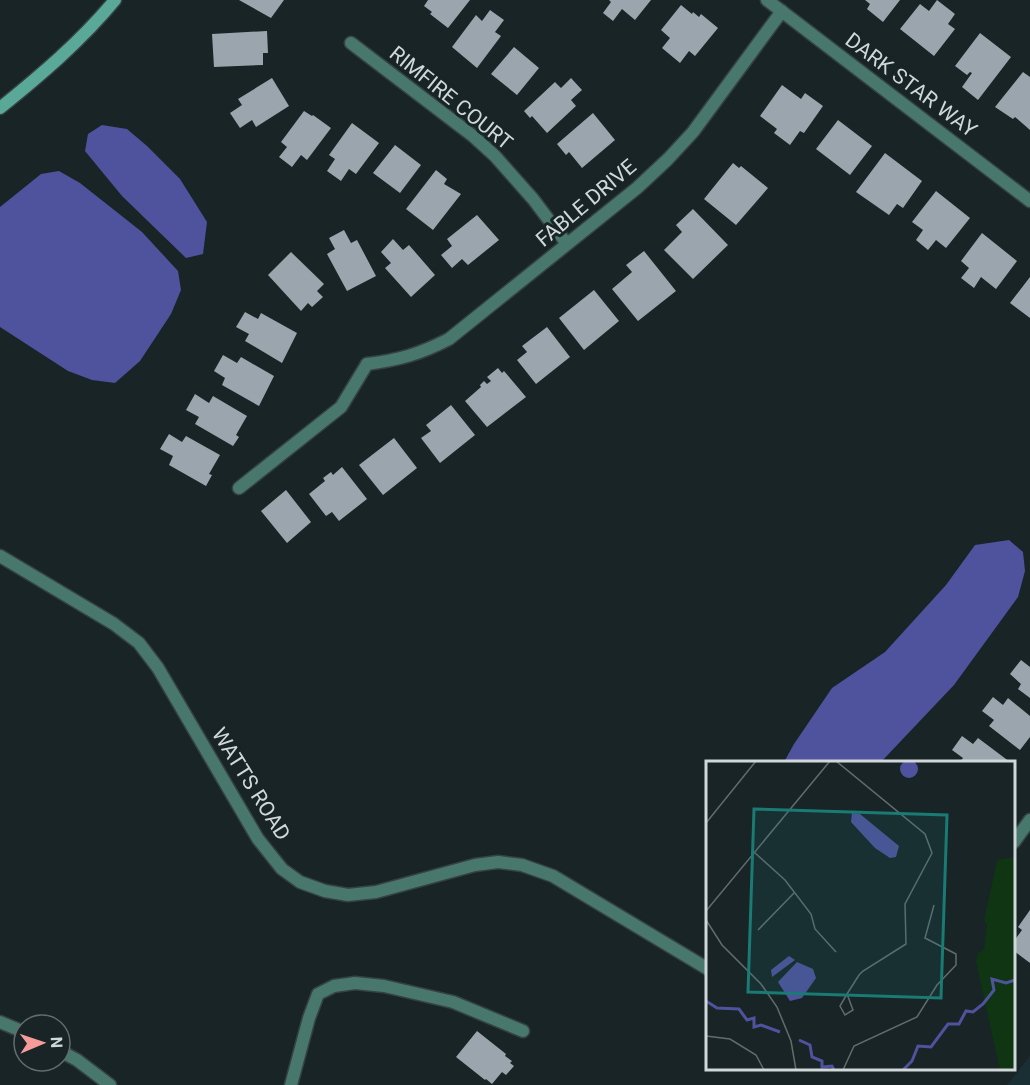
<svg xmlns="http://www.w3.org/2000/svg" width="1030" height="1085" viewBox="0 0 1030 1085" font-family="Roboto,sans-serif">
<rect width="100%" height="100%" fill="#182426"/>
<path fill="#1a2f33" d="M1030 1056V1085H1007Z"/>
<path fill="#4f529d" d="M102 125 127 129 147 146 180 179 207 222 203 254 186 258 122 196 85 151 88 134Z
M59 171 80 183 142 232 178 271 181 290 171 314 140 361 115 383 92 380 68 371 0 327V207L41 174Z
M1009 540 1023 552 1025 571 1018 597 954 685 881 762H784L794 744 832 688 885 652 946 585 975 545Z"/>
<path fill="#9ba5ae" d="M239 0H284L271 18Z
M428 0H470L448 28 430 14 432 12 424 6Z
M609 0H651L635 20 622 9 613 21 603 13 611 2Z
M865 0H900L883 22 867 9 870 4Z
M937 0 955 14 948 24 955 29 934 56 900 29 920 4 929 11Z
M681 5 692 14 693 12 699 17 701 14 718 28 695 56 689 51 680 63 662 48 670 38 661 30Z
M490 10 504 20 495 32 501 36 477 68 452 47 476 15 482 21Z
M267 31 268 53H263V65L214 67 212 34Z
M980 33 1011 57 978 100 962 87 972 73 970 72 967 75 955 66Z
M514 47 539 68 517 95 491 74Z
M1023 72 1030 77V130L1015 117 1013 119 995 107Z
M272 78 289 106 256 127 252 120 240 128 230 113 242 105 238 99Z
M571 78 582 90 571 100 576 106 547 133 532 116 530 118 524 111 555 82 561 88Z
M782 85 801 99 805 93 823 106 804 133 800 131 790 145 774 133 777 129 760 116Z
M304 111 312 116 313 115 331 128 307 160 301 155 292 167 279 157 287 147 281 142Z
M593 113 615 140 582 168 569 152 566 155 557 144Z
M838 120 872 146 850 175 816 149Z
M352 123 379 143 356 174 349 169 341 181 327 171 335 159 329 155Z
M395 145 421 165 400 193 373 173Z
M885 153 922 181 903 208 897 204 889 215 856 192Z
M733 163 739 168 741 166 768 188 736 225 704 199Z
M436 170 447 179 444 184 461 194 433 230 406 209Z
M936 191 970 218 946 248 936 240 928 250 916 240 923 230 912 222Z
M693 209 728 245 693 279 664 250 682 232 676 225Z
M477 215 499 240 468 265 462 259 452 268 441 255 452 246 447 239Z
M344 230 351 243 357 240 376 276 347 291 327 254 335 249 329 238Z
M982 233 1017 261 996 289 981 277 974 288 961 278 969 268 961 261Z
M393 239 403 250 409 245 435 275 411 297 385 268 391 263 381 252Z
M644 251 676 291 638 321 612 289 632 272 626 265Z
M291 252 324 284 317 291 323 297 312 307 308 303 301 311 268 275Z
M1030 277V318L1010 303Z
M594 290 619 321 584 350 559 318Z
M245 312 258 319 261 313 297 333 282 363 245 341 249 334 236 327Z
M547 327 570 357 536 384 517 360 527 352 522 346Z
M223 355 237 363 241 357 274 376 259 406 222 385 225 378 214 371Z
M498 368 502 373 504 371 526 397 487 427 465 401 481 387 480 385 484 381 487 384 491 381 487 377Z
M195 394 209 403 213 396 247 416 236 435 239 437 233 446 195 424 199 417 186 410Z
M451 405 475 435 440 463 421 438 431 431 426 425Z
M169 434 182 442 186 436 220 455 209 474 212 475 206 486 169 465 173 456 160 449Z
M394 438 417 468 383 495 359 465Z
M342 467 367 499 339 521 332 512 326 516 309 494 325 481 323 478 331 472 333 475Z
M286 490 311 522 287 543 261 511Z
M1021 660 1030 667V698L1018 689 1021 684 1010 674Z
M993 697 1003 705 1008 698 1030 716V737L1020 750 989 726 994 720 982 711Z
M962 736 973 744 978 738 1010 762H960L963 758 952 750Z
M1030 910V963L1014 951V941L1022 930 1018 927Z
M477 1031 506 1054 505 1056 512 1061 510 1063 514 1066 506 1075 502 1072 492 1084 486 1079 485 1080 456 1057Z"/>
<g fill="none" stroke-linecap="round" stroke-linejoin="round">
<defs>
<path id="lane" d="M239 488 341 407 367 364"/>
<path id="street" d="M767 0 1030 201
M351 43 473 136 495 156 533 199 567 244
M367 364C399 360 420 354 449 339L637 188 668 159 693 132 782 11
M0 556 114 624 139 643 158 668 258 839 282 869 300 882 325 891 348 895 376 892 475 865 498 862 522 865 553 876 708 969
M1014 842 1030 820
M0 1022 24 1032
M60 1051 77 1060 110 1085
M291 1085 309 1018 318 994 334 986 355 983 384 986 453 1002 523 1031"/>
<path id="secondary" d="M0 108C41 75 81 41 115 0"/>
</defs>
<use href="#lane" stroke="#354143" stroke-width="15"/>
<use href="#street" stroke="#354143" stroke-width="15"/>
<use href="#secondary" stroke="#354143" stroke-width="15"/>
<use href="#lane" stroke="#48776c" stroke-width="12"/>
<use href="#street" stroke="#48776c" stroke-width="12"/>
<use href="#secondary" stroke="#5aa897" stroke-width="12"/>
</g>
<g text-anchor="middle" stroke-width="6" stroke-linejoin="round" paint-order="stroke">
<g font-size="21" fill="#d0d8da" stroke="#182426">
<text transform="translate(911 85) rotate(37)" y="7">DARK STAR WAY</text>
<text transform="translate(451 98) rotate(39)" y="7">RIMFIRE COURT</text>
<text transform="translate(586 203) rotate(-40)" y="7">FABLE DRIVE</text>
<text transform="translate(251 784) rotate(58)" y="7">WATTS ROAD</text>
</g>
</g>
<g transform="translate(706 761)">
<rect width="309" height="309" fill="#182426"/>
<path d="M309 96V309H294L270 201 272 192 278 189 281 164 278 160 291 99Z" fill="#0f3512"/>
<path d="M194 8a9 9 0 1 1 18 0a9 9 0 1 1-18 0ZM146 52 154 53 193 85 190 96 184 97 169 87 145 61ZM83 195 89 199 66 216 65 209ZM91 201 107 208 110 217 96 237 84 240 72 221Z" fill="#4f529d"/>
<path fill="none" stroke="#4f529d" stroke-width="3" d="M0 240 11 247 33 248 41 259 48 257V266L55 264 74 271M93 279 104 284 106 296 116 300V306L126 305 128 309M197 309 206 300 212 285 225 286 242 263H253L260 250 267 251 277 243 288 229 286 218 300 222 309 219"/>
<path fill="none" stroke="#626c6e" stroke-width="1.5" d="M130 0 219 73 226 92 199 143 200 183 157 210 153 214 141 233 134 245 139 254 147 249 141 233M0 62 50 0M49 92 79 119 105 153 109 168 130 191M0 150 124 0M0 159 16 184 55 223 71 246 85 280 90 309M52 169 89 131M0 275 24 278 50 294 58 309M52 309H71M137 309 148 285 211 256 231 224 250 204V193L219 177 228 144"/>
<path fill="#197b73" fill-opacity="0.15" stroke="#197b73" stroke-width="3" d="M48 48 241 54 235 237 42 231Z"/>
<rect width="309" height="309" fill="none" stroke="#d0d8da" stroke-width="3"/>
</g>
<g transform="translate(42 1043) rotate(88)"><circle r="28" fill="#182426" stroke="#626c6e" stroke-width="1.5"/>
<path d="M0-4.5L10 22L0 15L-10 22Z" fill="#f59b9a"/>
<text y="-9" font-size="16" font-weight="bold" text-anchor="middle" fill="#d0d8da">N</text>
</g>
</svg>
